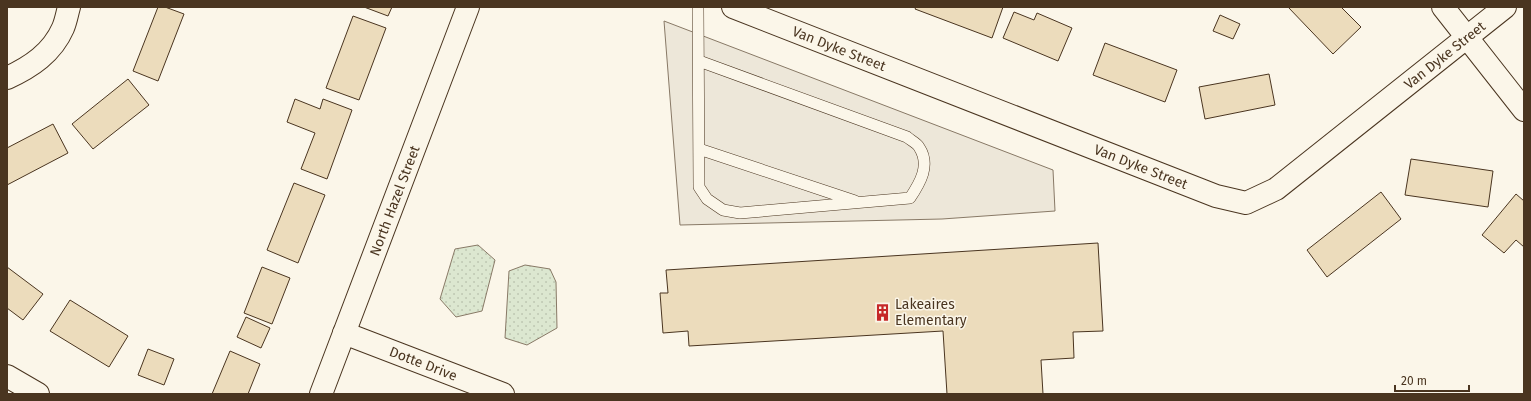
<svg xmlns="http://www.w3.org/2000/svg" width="1531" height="401" viewBox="0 0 1531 401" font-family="'Fira Sans',sans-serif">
<defs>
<pattern id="park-dots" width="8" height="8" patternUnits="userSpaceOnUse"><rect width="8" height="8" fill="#dce7d0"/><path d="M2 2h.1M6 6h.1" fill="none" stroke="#bec7b2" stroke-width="1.8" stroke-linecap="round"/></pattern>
</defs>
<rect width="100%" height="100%" fill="#fbf6e9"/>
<path fill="url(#park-dots)" stroke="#887966" d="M478 245 495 260 482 311 456 317 440 299 455 249Z
M525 265 550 269 556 282 557 328 527 345 505 338 509 271Z"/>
<path fill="#ede7d9" stroke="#887966" d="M664 21 1053 170 1055 211 942 219 680 225Z"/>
<path fill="#ecdcbc" stroke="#4a3520" d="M158 7H165L184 14 158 81 133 71Z
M364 7H392L388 16Z
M916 7H1003L992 38 915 9Z
M1288 7H1341L1361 27 1333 54Z
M1014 12 1034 20 1037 13 1072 28 1058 61 1003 38Z
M1220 15 1240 24 1233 39 1213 31Z
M353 16 386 28 359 100 326 88Z
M1105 43 1177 70 1165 102 1093 75Z
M1269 74 1275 105 1205 119 1199 87Z
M128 79 149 105 93 149 72 124Z
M295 99 320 109 323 99 352 110 327 179 301 169 315 133 287 122Z
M53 124 68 153 7 185V148Z
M1411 159 1493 171 1488 207 1405 195Z
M294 183 325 195 298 263 267 250Z
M1381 192 1401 219 1327 277 1307 250Z
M1516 194 1524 201V247L1516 240 1504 253 1482 235Z
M1098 243 1103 331 1073 332 1074 358 1041 360 1043 394H947L943 331 689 346 688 331 663 333 660 293H668L666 270Z
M7 267 43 294 23 320 7 308Z
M262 267 290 278 272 324 244 313Z
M70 300 128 336 109 367 50 331Z
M246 317 270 328 261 348 237 337Z
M148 349 174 359 164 385 138 375Z
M230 351 260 364 248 394H212Z"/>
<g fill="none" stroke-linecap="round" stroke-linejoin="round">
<defs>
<path id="service" d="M698 7 699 187 707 199 723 210 740 213 910 198C920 183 931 165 919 147 917 143 910 140 907 137L699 61
M699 149 855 201"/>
<g id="minor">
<path id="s1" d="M733 7 1216 196 1246 203 1276 189 1505 7"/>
<path d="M1443 7 1524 110"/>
<path d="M7 78C31 67 52 53 63 28 66 21 67 14 69 7"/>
<path id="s2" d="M344 333 503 394"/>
<path d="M7 376 38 394"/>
<path id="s3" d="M321 394 468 7"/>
</g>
</defs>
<use href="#service" stroke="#4a3520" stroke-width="12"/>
<use href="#minor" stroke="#4a3520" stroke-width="24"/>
<use href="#service" stroke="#fbf6e9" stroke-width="11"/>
<use href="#minor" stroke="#fbf6e9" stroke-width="22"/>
</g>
<defs>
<symbol id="building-bare" viewBox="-9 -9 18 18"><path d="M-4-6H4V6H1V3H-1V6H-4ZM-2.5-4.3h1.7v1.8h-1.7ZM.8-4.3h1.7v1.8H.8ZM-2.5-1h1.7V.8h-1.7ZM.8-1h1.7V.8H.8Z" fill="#c62828" stroke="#fbf6e9" stroke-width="2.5" paint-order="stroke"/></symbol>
</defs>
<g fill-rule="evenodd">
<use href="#building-bare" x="870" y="300" width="25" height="25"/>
</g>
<g text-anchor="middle" stroke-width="3" stroke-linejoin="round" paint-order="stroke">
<g font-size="14" fill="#4a3520" stroke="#fbf6e9">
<text dy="5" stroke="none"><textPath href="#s1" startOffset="114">Van Dyke Street</textPath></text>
<text dy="5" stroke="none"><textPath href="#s1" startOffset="798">Van Dyke Street</textPath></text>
<text dy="5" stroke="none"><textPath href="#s1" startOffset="438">Van Dyke Street</textPath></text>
<text dy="5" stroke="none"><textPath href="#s3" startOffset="207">North Hazel Street</textPath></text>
<text dy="5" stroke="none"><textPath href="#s2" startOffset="85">Dotte Drive</textPath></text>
</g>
<g font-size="14" fill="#4a3520" stroke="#fbf6e9" text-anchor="start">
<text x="895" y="309">Lakeaires<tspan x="895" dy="16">Elementary</tspan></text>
</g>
</g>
<rect width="1531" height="401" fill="none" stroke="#4a3520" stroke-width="16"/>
<path d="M1395 385v6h74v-6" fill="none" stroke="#4a3520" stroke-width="2"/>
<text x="1401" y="385" font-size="12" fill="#4a3520" stroke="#fbf6e9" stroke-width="3" paint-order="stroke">20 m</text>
</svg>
